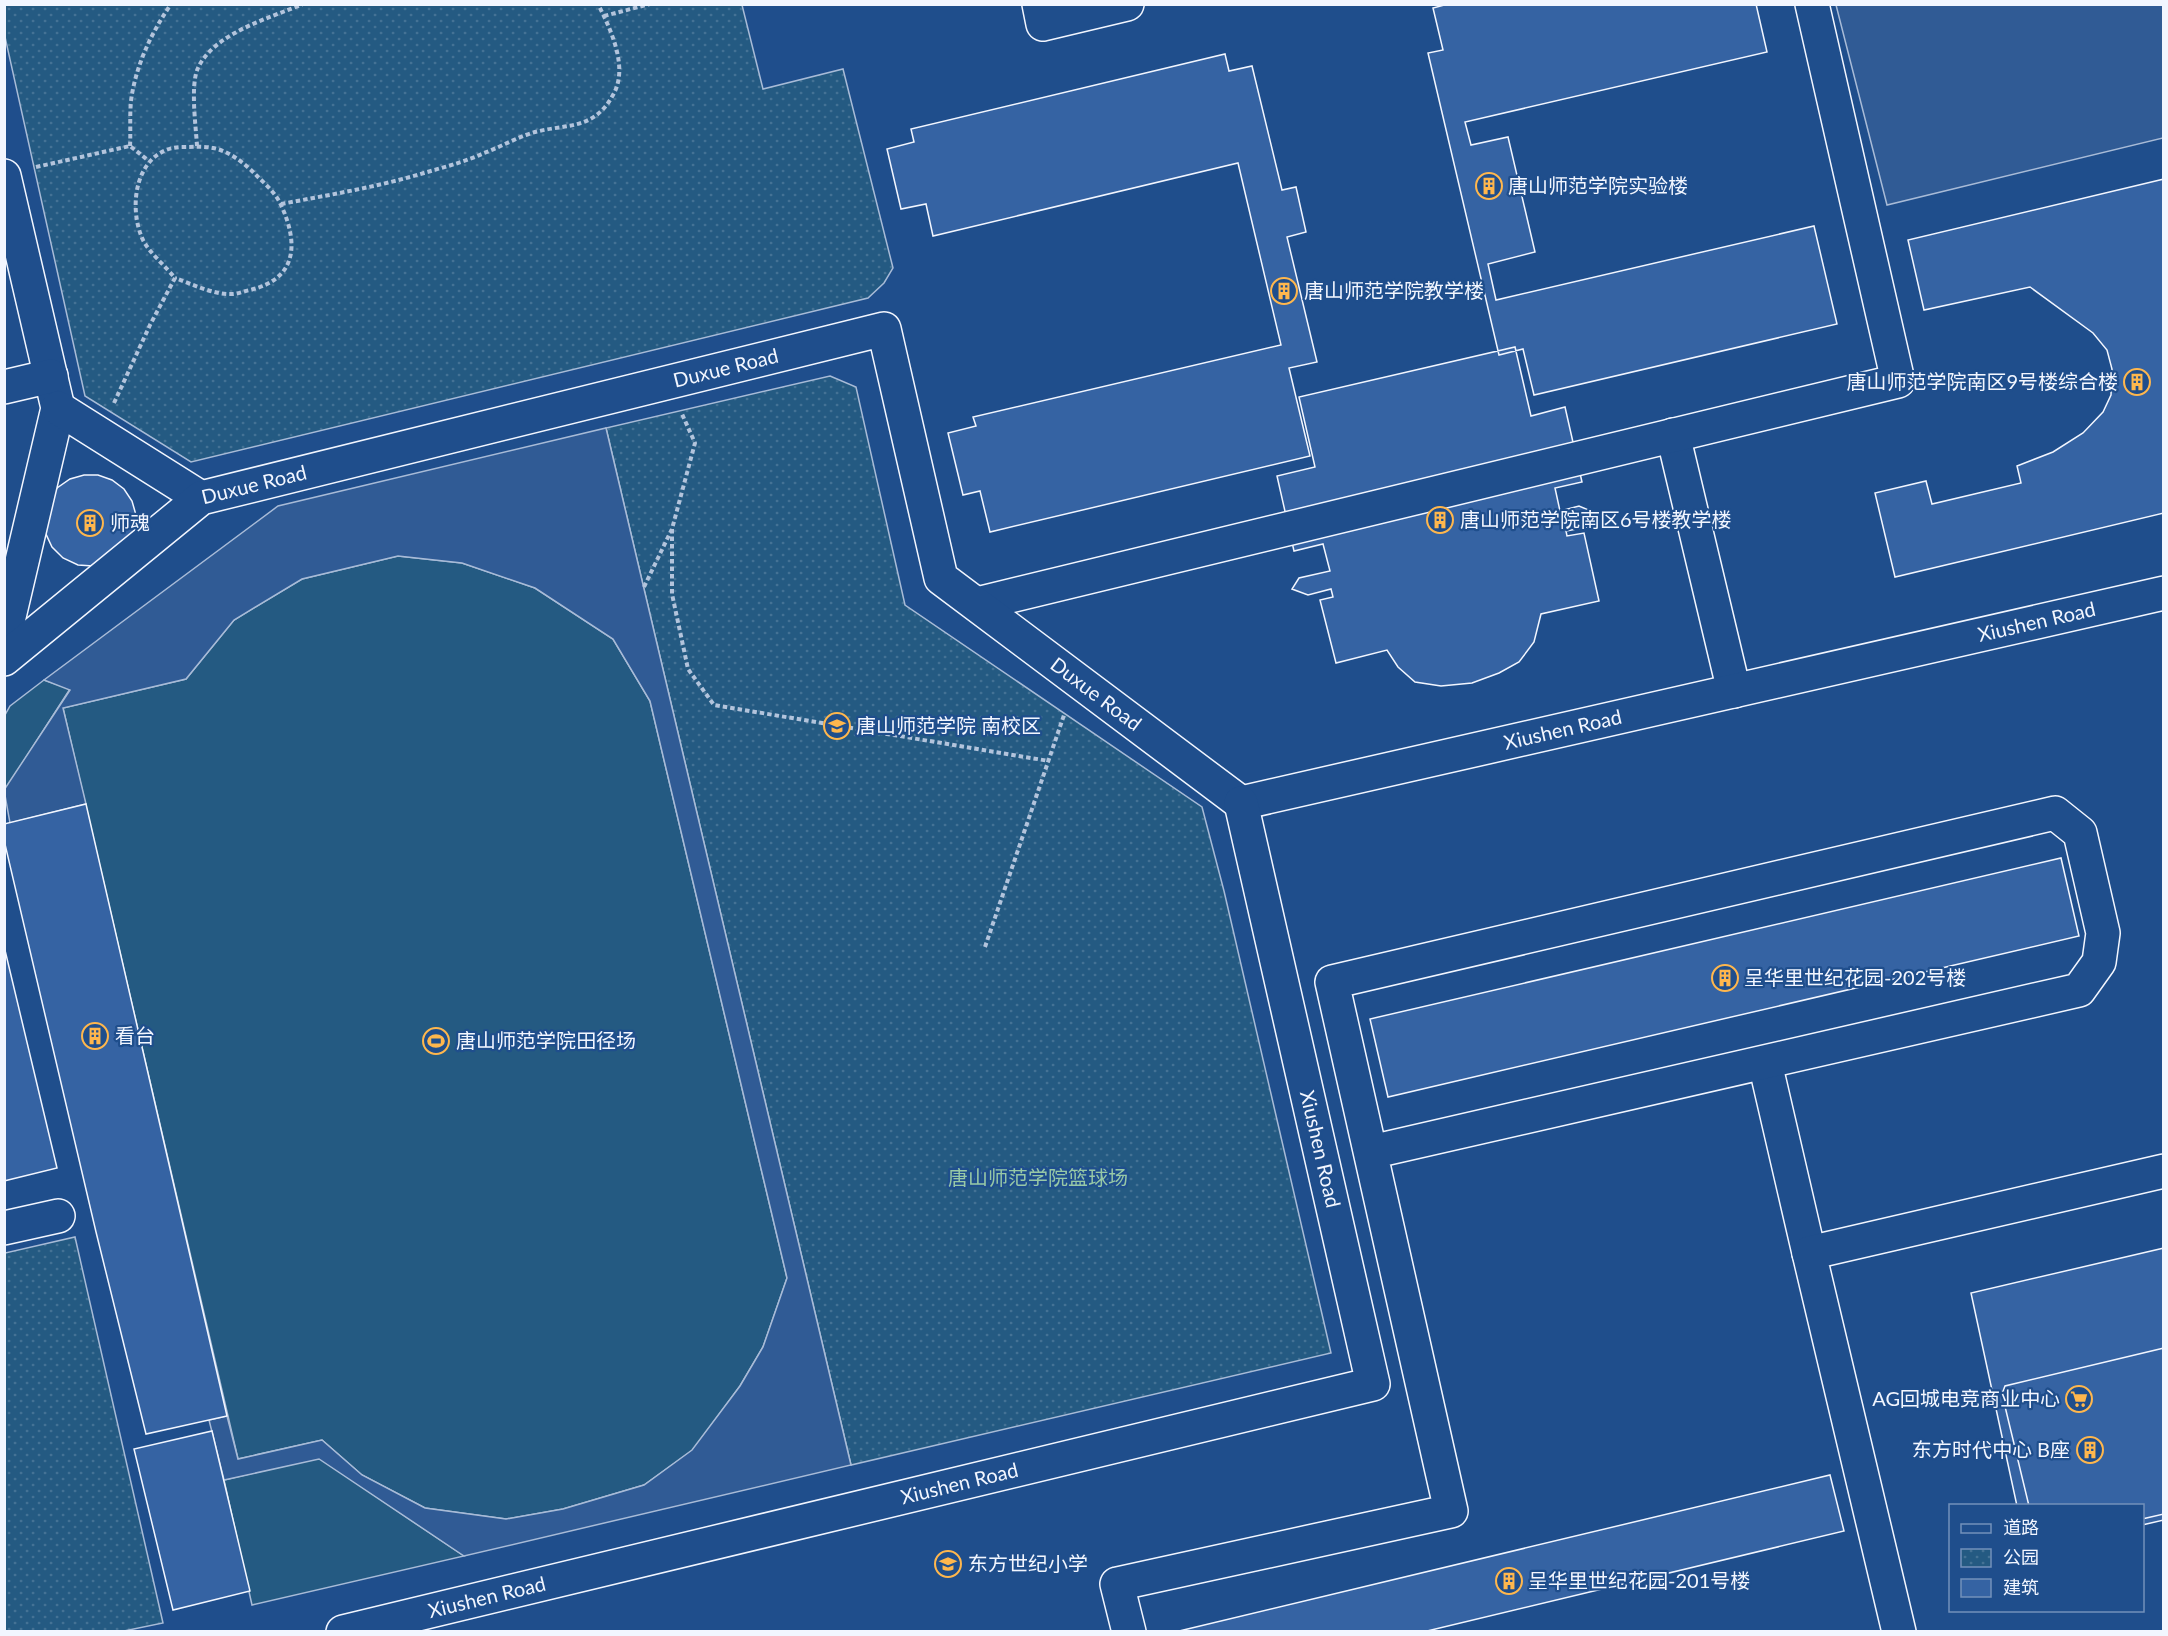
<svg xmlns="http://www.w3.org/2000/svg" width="2168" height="1636" viewBox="0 0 2168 1636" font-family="Lato,'Noto Sans SC',sans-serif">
<defs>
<pattern id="park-dots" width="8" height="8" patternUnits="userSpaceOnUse" patternTransform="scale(1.5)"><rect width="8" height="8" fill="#245a82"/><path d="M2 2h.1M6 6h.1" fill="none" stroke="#447295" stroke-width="1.8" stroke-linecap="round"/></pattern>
</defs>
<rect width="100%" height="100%" fill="#1f4e8c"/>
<path fill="#245a82" stroke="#a8bbd7" stroke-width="1.5" d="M398 556 462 563 535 588 613 639 650 701 787 1278 763 1347 740 1386 693 1450 644 1485 563 1509 506 1519 425 1508 362 1475 322 1440 238 1459 63 708 186 679 234 620 302 579Z
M44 680 70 689 5 790V715L10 706Z
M319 1458 464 1556 252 1605 224 1480Z"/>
<path fill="url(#park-dots)" stroke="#a8bbd7" stroke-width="1.5" d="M4 5H742L763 89 843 69 893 268 884 283 868 298 191 462 85 396 5 37Z
M830 376 856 387 905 605 1202 807 1224 891 1331 1353 851 1465 606 428Z
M75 1237 163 1623 124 1631H5V1253Z"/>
<path fill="#305b95" stroke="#a8bbd7" stroke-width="1.5" d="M1836 5H2163V138L1887 205Z
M606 428 851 1465 464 1556 319 1459 224 1480 209 1420 227 1416 238 1459 322 1440 362 1475 425 1508 506 1519 563 1509 644 1485 692 1450 740 1386 763 1347 787 1278 650 701 613 639 535 588 462 563 398 556 302 579 234 620 186 679 63 708 86 804 10 823 4 790 70 690 44 680 278 506Z"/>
<path fill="#3563a3" stroke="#f2f6ff" stroke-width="1.5" d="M1448 4H1756L1767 52 1465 122 1471 145 1508 137 1535 252 1488 264 1496 300 1814 226 1837 324 1534 395 1523 349 1499 355 1428 53 1443 50 1433 8Z
M1225 54 1229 71 1252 66 1282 190 1296 187 1306 232 1287 237 1317 362 1289 368 1310 456 990 532 980 491 963 495 948 433 976 426 973 417 1281 345 1238 163 933 236 926 204 901 209 887 149 914 142 911 129Z
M2164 179V513L1895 577 1875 493 1926 481 1932 504 2021 483 2017 466 2053 452 2083 433 2103 412 2111 395 2112 369 2107 350 2093 333 2030 287 1924 310 1908 240Z
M1515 347 1531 416 1565 407 1582 482 1555 488 1560 511 1579 506 1598 514 1587 527 1566 531 1567 536 1584 533 1599 601 1541 614 1534 642 1519 662 1499 673 1472 683 1441 686 1415 682 1398 667 1387 650 1336 663 1320 600 1333 597 1331 589 1308 595 1292 589 1299 578 1330 571 1323 544 1294 551 1277 476 1315 467 1299 397Z
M84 475H98L112 480 124 489 132 501 136 515 135 529 130 543 93 566 78 565 63 558 52 547 45 532 48 501 57 488 70 479Z
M86 804 227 1416 146 1434 96 1232 4 840V824Z
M2061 858 2079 936 1388 1097 1370 1019Z
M4 946 57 1168 4 1181Z
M2164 1248V1520L2142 1525V1506H2017L1971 1293Z
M2164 1348V1514L2142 1519V1506H2029L2002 1394 2005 1386Z
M212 1431 250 1591 173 1610 134 1449Z
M1830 1475 1844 1531 1423 1632H1175Z"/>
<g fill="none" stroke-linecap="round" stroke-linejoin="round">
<defs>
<g id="minor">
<path d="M1039 4 1043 24 1127 4"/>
<path d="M4 176 58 408 4 638"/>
<path d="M4 387 51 376"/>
<path d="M58 408 201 498"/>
<path d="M1673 435 1734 691"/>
<path d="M977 604 1898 381 1812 4"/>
<path id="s1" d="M4 659 201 498 884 329 941 578 1241 803"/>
<path id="s2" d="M1241 803 2164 593"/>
<path d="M1765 1063 1809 1253"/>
<path d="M4 1228 58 1216"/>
<path id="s3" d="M343 1632 1373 1384 1241 803"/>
<path d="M1129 1632 1117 1584 1451 1511 1332 982 2055 813 2080 833 2103 933 2099 962 2079 990 1371 1152"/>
<path d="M1899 1632 1809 1253 2164 1171"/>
</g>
</defs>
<use href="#minor" stroke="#f2f6ff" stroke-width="36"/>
<path stroke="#b3c4dc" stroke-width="4" stroke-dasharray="4.5 3" stroke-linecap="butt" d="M604 16 650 4
M130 146C131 129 129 111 132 94 138 61 152 32 171 4
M197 146C196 127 190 85 198 68 214 33 270 18 303 4
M36 167 130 146 149 161
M281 204C329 195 377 187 424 173 444 167 465 162 484 153 498 148 512 140 526 135 560 122 592 134 613 95 629 68 611 30 598 4
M114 403 150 325 175 278C166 267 148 251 143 240 127 206 136 149 181 147 192 147 203 146 213 148 229 151 244 163 255 174 264 183 276 193 281 205 299 244 297 279 250 290 244 291 238 294 232 294 214 295 192 284 175 278
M672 529V594L688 669 714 705 1049 761
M644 587 672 529 695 443 682 414
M985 947 1064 715"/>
<use href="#minor" stroke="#1f4e8c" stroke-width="33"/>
</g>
<defs>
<symbol id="building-ring" viewBox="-11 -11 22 22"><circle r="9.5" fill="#1f4e8c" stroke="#ffb74d" stroke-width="1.5"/><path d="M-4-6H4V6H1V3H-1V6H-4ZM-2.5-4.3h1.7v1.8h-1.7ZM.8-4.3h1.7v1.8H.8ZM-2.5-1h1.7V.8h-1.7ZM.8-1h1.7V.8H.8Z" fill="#ffb74d"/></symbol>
<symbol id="university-ring" viewBox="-11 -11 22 22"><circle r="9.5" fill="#1f4e8c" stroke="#ffb74d" stroke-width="1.5"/><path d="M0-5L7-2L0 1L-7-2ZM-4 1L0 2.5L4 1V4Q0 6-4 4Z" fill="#ffb74d"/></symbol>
<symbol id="stadium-ring" viewBox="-11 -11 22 22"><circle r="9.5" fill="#1f4e8c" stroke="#ffb74d" stroke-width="1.5"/><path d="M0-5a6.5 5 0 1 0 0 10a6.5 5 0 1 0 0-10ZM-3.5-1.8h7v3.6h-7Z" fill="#ffb74d"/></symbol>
<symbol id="supermarket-ring" viewBox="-11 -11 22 22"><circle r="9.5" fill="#1f4e8c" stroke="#ffb74d" stroke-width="1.5"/><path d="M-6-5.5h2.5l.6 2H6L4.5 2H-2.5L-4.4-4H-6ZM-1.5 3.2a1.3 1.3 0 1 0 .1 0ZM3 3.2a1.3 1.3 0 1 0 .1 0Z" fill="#ffb74d"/></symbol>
<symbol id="school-ring" viewBox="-11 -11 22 22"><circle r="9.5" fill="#1f4e8c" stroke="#ffb74d" stroke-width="1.5"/><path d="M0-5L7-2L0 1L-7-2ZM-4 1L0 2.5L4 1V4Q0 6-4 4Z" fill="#ffb74d"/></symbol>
</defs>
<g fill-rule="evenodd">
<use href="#building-ring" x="1474" y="171" width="30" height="30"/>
<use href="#building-ring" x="1269" y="276" width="30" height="30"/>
<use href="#building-ring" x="2122" y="367" width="30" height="30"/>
<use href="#building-ring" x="1425" y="505" width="30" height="30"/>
<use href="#building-ring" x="75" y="508" width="30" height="30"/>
<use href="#university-ring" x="822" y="711" width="30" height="30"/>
<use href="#building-ring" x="1710" y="963" width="30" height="30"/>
<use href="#building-ring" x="80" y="1021" width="30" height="30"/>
<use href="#stadium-ring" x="421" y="1026" width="30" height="30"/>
<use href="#supermarket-ring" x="2064" y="1384" width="30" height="30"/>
<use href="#building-ring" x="2075" y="1435" width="30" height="30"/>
<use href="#school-ring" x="933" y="1549" width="30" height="30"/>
<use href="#building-ring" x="1494" y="1566" width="30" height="30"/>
</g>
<g text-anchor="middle" stroke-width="4.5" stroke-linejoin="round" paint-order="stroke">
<g font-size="20" fill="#f2f6ff" stroke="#1f4e8c" text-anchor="start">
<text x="1508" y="193">唐山师范学院实验楼</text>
<text x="1304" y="298">唐山师范学院教学楼</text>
<text x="2118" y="389" text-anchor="end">唐山师范学院南区9号楼综合楼</text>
<text x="1460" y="527">唐山师范学院南区6号楼教学楼</text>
<text x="110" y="530">师魂</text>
<text x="856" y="733">唐山师范学院 南校区</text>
<text x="1744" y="985">呈华里世纪花园-202号楼</text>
<text x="115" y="1043">看台</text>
<text x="456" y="1048">唐山师范学院田径场</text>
<text x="2060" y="1406" text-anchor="end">AG回城电竞商业中心</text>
<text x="2070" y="1457" text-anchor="end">东方时代中心 B座</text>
<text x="968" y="1571">东方世纪小学</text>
<text x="1528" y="1588">呈华里世纪花园-201号楼</text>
</g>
<g font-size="20" fill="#f2f6ff" stroke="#1f4e8c">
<text dy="7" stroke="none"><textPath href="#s1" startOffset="795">Duxue Road</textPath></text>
<text dy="7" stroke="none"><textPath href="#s1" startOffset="309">Duxue Road</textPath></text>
<text dy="7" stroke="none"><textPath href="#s2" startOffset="816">Xiushen Road</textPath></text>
<text dy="7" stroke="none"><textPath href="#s1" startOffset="1407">Duxue Road</textPath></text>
<text dy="7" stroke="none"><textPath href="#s2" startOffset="330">Xiushen Road</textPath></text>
<text transform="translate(1320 1149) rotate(77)" y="7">Xiushen Road</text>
<text dy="7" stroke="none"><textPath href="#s3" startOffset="634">Xiushen Road</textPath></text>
<text dy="7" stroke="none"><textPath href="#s3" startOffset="148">Xiushen Road</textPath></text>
</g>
<g font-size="20" fill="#97c8a6" stroke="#1f4e8c">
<text x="1038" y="1185">唐山师范学院篮球场</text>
</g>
</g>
<rect width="2168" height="1636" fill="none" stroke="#f2f6ff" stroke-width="12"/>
<rect x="1949" y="1504" width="195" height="108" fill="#1f4e8c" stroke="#7391ba" stroke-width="1.5"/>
<rect x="1961" y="1524" width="30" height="9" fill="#1f4e8c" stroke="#7391ba" stroke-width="1.5"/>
<text x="2003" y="1534" font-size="18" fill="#f2f6ff">道路</text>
<rect x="1961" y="1549" width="30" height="18" fill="url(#park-dots)" stroke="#7391ba" stroke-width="1.5"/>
<text x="2003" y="1564" font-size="18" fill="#f2f6ff">公园</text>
<rect x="1961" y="1579" width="30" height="18" fill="#3563a3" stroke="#7391ba" stroke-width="1.5"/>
<text x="2003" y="1594" font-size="18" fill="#f2f6ff">建筑</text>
</svg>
